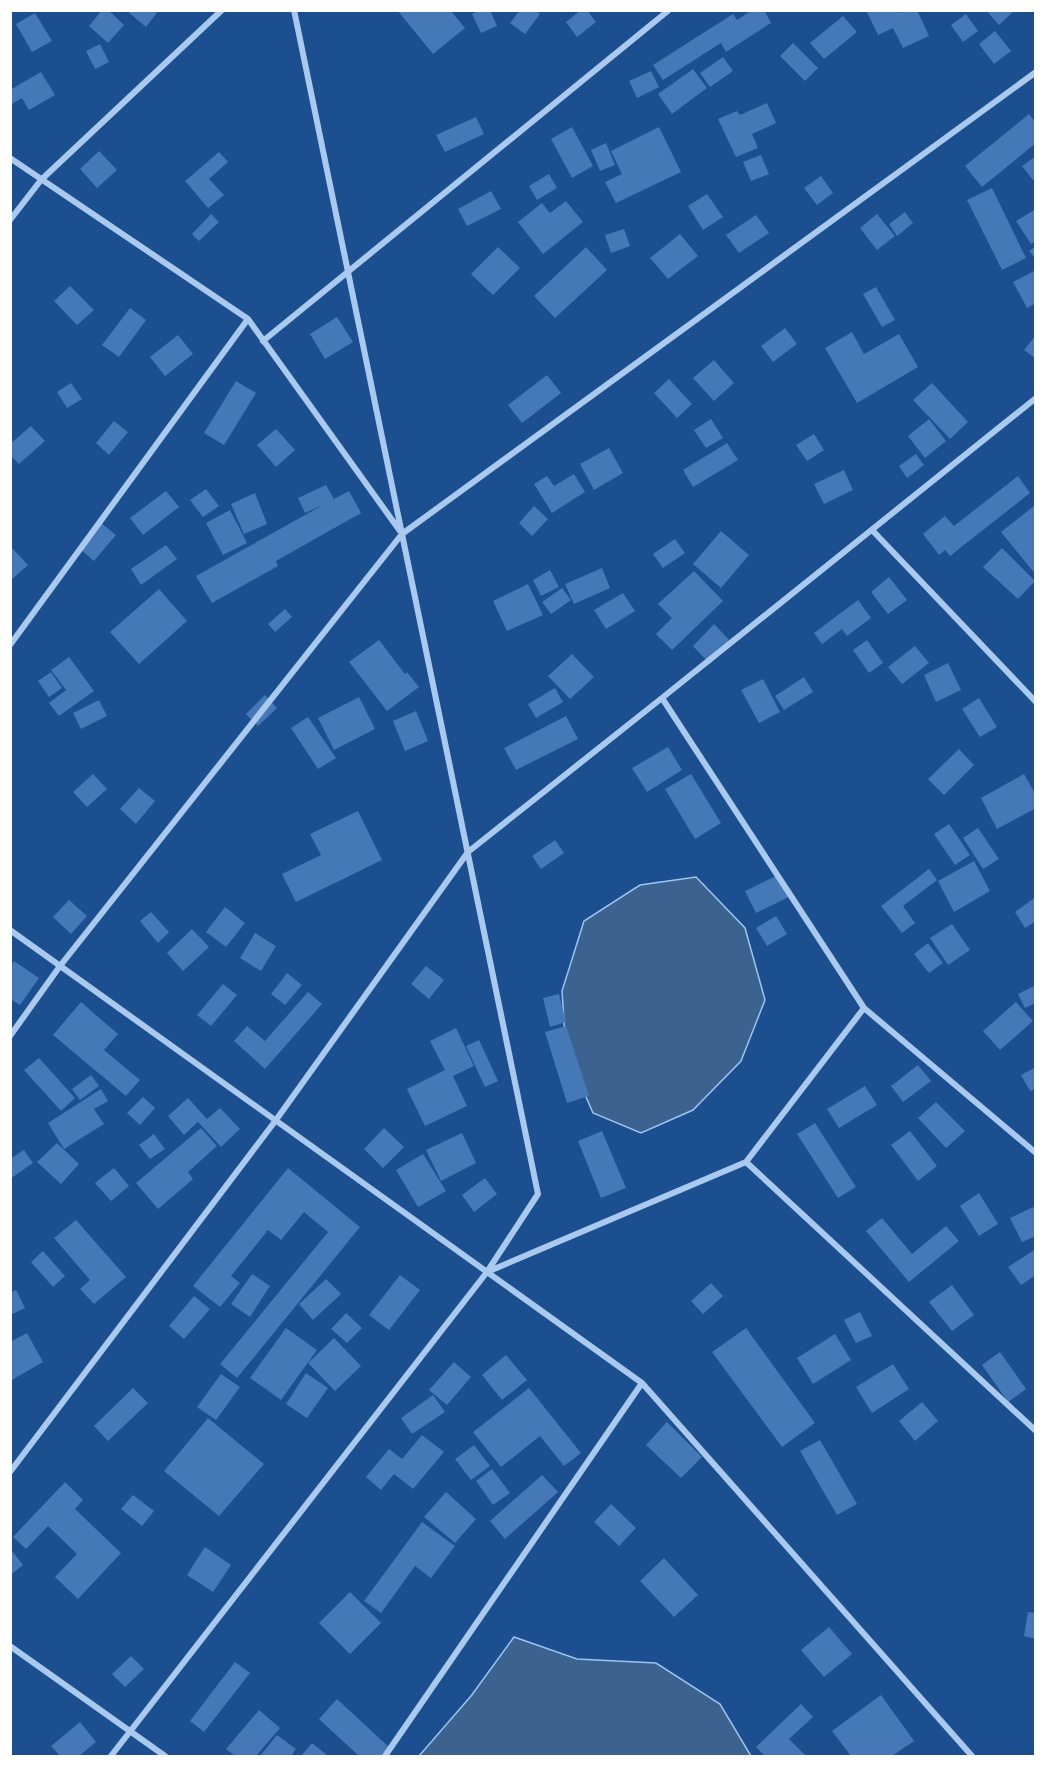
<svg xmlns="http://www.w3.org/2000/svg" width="1046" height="1767" viewBox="0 0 1046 1767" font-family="Raleway,sans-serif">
<rect width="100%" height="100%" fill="#1b4f8f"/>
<path fill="#3c6290" stroke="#9cc4f0" stroke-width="1.5" d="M696 877 745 928 765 1000 741 1061 693 1110 641 1133 593 1113 566 1051 562 991 584 921 640 885Z
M514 1637 577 1659 656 1663 720 1704 751 1756H419L471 1696Z"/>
<path fill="#4478b7" d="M102 10H108L124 25 108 43 89 26Z
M126 10H159L146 27Z
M397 10H450L465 28 433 54Z
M479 10H490L497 26 481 33 472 14Z
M520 10H535L540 14 525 34 510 23Z
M581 10H587L596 22 577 37 566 22Z
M752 10H764L771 23 726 52 721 43 663 80 653 65 733 14 737 20Z
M866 10H897L898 13 903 10H917L929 36 903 48 893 28 878 35Z
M986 10H1015L999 25Z
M35 13 52 41 32 52 16 24Z
M966 14 978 31 963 42 951 25Z
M843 16 857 32 824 59 810 43Z
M995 31 1011 51 994 64 979 44Z
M793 43 818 68 805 81 780 56Z
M100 44 109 62 95 69 86 51Z
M723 57 733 71 710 87 700 73Z
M693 69 707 88 672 114 658 94Z
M651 71 659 87 637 98 629 81Z
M41 72 55 95 29 110 22 98 10 105V90Z
M767 103 776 123 752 134 758 148 736 157 718 119 737 111 740 115Z
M1029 114 1036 123V143L982 187 965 166Z
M476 117 484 134 445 152 436 135Z
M572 127 593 166 572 178 551 139Z
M659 127 681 172 616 203 605 182 622 174 611 151Z
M606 143 615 165 600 171 591 150Z
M99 151 117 170 97 188 80 169Z
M219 152 228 162 209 179 224 195 208 208 185 181Z
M761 155 769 174 751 181 743 162Z
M1036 156V179L1033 180 1022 166Z
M549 174 557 188 537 200 529 186Z
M821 176 833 193 817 205 804 188Z
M992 188 1026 258 1002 270 967 200Z
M491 191 501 209 467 226 458 209Z
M707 194 723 217 703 230 688 206Z
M566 201 583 222 543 254 518 222 542 203 550 213Z
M1036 209V241L1031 244 1016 221Z
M905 212 913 223 897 236 889 224Z
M211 214 219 222 199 241 192 234Z
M877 214 895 236 877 250 860 228Z
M756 215 769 233 739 253 726 235Z
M624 229 630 246 611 253 605 235Z
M680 234 698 256 668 279 650 258Z
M1036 246V259L1029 251Z
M498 247 520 268 493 295 471 274Z
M586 247 607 270 555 318 534 296Z
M1036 270V303L1027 308 1013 282Z
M70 286 94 310 77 325 54 301Z
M876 287 895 320 882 327 863 294Z
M130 308 146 320 119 357 102 345Z
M337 317 353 342 325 359 310 334Z
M785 328 797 344 773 362 761 346Z
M852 332 864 354 899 334 918 367 857 403 825 348Z
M178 335 193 354 165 376 150 357Z
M1036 335V359L1024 350Z
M714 360 734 383 714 401 693 378Z
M547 375 561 393 522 423 508 405Z
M669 379 692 404 677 418 654 393Z
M236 381 256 393 224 445 204 433Z
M71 383 82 399 67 408 57 392Z
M932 383 968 422 950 439 913 400Z
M711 419 723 438 706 448 694 430Z
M929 419 946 441 925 458 908 436Z
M114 421 128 432 109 455 96 443Z
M31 426 45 441 19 464 10 455V444Z
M276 429 295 450 276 467 257 445Z
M814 434 824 450 807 461 796 445Z
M727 443 738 460 693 487 683 470Z
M609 448 623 473 594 490 580 464Z
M916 454 924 465 907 478 899 466Z
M844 470 853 490 824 504 814 484Z
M574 474 585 492 552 513 534 484 547 476 554 486Z
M1018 476 1030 493 950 556 945 550 939 555 923 534 945 516 954 526Z
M326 485 334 499 349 491 361 513 276 561 278 566 212 603 196 576 323 505 305 513 298 498Z
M206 489 219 506 203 517 190 500Z
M166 491 179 507 143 535 130 518Z
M255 493 267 524 244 534 231 504Z
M534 506 548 519 532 536 519 523Z
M1034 506 1036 508V575L1001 532Z
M230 510 247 543 223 555 206 523Z
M100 522 116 535 94 561 79 548Z
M721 531 749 555 721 588 693 564Z
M675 539 685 553 663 568 653 554Z
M166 545 177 559 141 585 131 569Z
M12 548 28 565 10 581V549Z
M1002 548 1035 581 1018 599 983 567Z
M602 568 610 588 574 604 565 584Z
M550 570 559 587 541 596 533 580Z
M694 571 723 601 672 650 656 634 672 618 658 604Z
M889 577 907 600 888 614 871 592Z
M528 584 543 615 507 631 493 601Z
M562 588 571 600 551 614 542 602Z
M159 589 187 621 139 664 110 632Z
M623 593 635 611 606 629 594 610Z
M858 600 871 618 847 636 842 629 822 644 814 633Z
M285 609 292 617 275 632 268 624Z
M714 624 732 643 710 664 693 646Z
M379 640 405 674 407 672 419 687 387 711 349 662Z
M867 640 883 663 869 673 853 650Z
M915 646 929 663 902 684 888 667Z
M572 654 594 677 570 699 548 676Z
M69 657 94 691 59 716 49 703 66 690 51 670Z
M948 663 961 690 936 702 924 675Z
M51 672 62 688 49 697 38 681Z
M804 677 813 692 784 710 775 696Z
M763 679 780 712 759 723 741 690Z
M555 688 563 702 536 718 528 704Z
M265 695 277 708 258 726 246 714Z
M359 697 375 729 334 750 318 718Z
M979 698 997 727 980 737 962 709Z
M99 700 107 716 81 729 73 713Z
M416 711 428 741 405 751 393 721Z
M566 716 578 739 516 770 504 748Z
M308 717 336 758 318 769 291 728Z
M668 747 682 770 647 792 632 768Z
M959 749 974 765 944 795 928 779Z
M93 774 107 789 87 807 73 792Z
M691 774 721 823 695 839 665 789Z
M1024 774 1036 795V808L997 829 981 798Z
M139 788 155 801 136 824 120 809Z
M358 811 382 860 296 902 282 874 321 855 310 834Z
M949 824 970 855 955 865 934 834Z
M978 828 999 859 983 869 963 838Z
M555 840 564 853 541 869 532 856Z
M974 861 990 891 954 912 938 881Z
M929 869 937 880 903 906 915 923 902 933 881 906Z
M778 875 789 897 756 913 745 891Z
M1036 897V921L1025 928 1015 912Z
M69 900 87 916 71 934 53 917Z
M225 907 245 923 226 947 206 932Z
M151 912 169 932 158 943 140 921Z
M776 916 787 934 767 946 756 928Z
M952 924 970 950 948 965 930 938Z
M192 929 209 947 183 971 167 953Z
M255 933 276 946 261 971 240 958Z
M928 943 943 963 929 973 914 954Z
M14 961 39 978 20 1005 10 999V967Z
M426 966 444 980 429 999 411 984Z
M287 973 302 985 285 1005 271 994Z
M223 984 237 995 211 1026 197 1015Z
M1036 985V1003L1025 1008 1018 994Z
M308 992 322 1004 265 1069 234 1041 247 1026 265 1041Z
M559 994 566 1022 550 1027 543 998Z
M81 1002 118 1034 104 1050 140 1080 126 1096 53 1035Z
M1016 1002 1033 1021 1000 1050 983 1031Z
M566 1026 589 1096 567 1103 545 1032Z
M456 1028 474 1066 453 1076 467 1106 425 1126 407 1089 445 1070 430 1041Z
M479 1040 498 1081 485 1087 466 1046Z
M39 1058 75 1098 61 1111 24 1070Z
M918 1065 931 1081 903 1102 891 1086Z
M1036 1067V1089L1030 1091 1021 1075Z
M91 1075 99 1086 80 1100 72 1089Z
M865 1086 877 1105 839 1128 827 1109Z
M101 1089 108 1101 94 1109 104 1124 64 1149 48 1123Z
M143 1097 155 1108 140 1125 127 1113Z
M188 1098 207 1119 220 1108 240 1129 221 1147 198 1122 184 1135 168 1116Z
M936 1102 965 1131 946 1148 918 1118Z
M815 1123 856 1187 838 1198 797 1134Z
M201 1128 217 1146 188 1172 193 1179 158 1209 136 1183Z
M384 1128 404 1147 383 1168 364 1149Z
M602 1131 626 1188 601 1198 578 1141Z
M910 1131 937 1166 918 1181 891 1145Z
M462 1133 476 1163 441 1181 426 1150Z
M154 1134 165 1149 150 1159 139 1145Z
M57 1143 79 1164 61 1184 37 1162Z
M24 1150 33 1163 10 1179V1159Z
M423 1154 446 1191 418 1207 396 1170Z
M114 1168 129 1186 111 1201 95 1183Z
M288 1168 360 1227 237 1378 220 1364 328 1232 304 1212 281 1240 268 1230 231 1276 240 1283 220 1307 193 1286Z
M485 1178 497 1194 474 1212 462 1195Z
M979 1193 998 1224 979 1236 960 1206Z
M1033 1207 1036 1213V1236L1022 1242 1010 1218Z
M882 1218 912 1254 946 1226 959 1241 909 1282 866 1231Z
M76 1220 126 1277 94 1304 80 1289 90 1280 54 1238Z
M1036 1249V1275L1021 1285 1008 1267Z
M43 1251 65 1276 53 1287 31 1262Z
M252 1274 270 1286 250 1317 231 1304Z
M400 1275 420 1290 389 1330 369 1315Z
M326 1279 341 1294 313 1320 299 1304Z
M711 1283 723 1296 703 1314 691 1301Z
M952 1285 974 1315 952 1331 929 1302Z
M16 1290 25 1308 10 1315V1293Z
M194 1296 210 1309 184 1339 169 1326Z
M860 1312 872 1336 856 1343 844 1320Z
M346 1313 362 1328 347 1343 331 1329Z
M286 1328 317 1350 281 1400 250 1378Z
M746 1328 815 1423 782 1447 712 1352Z
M27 1333 43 1362 10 1381V1342Z
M835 1334 851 1360 813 1384 797 1358Z
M334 1338 361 1366 335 1391 308 1363Z
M1000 1352 1026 1389 1008 1402 982 1365Z
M506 1355 527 1380 502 1400 482 1375Z
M454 1362 471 1377 447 1405 429 1390Z
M893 1364 909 1389 872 1413 856 1387Z
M306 1373 328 1388 307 1418 286 1404Z
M221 1374 240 1387 216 1420 197 1407Z
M133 1388 148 1403 108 1441 94 1426Z
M529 1388 581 1453 564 1466 540 1436 501 1467 473 1432Z
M433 1395 445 1412 412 1434 401 1418Z
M922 1402 938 1421 915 1441 899 1421Z
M208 1418 264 1464 219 1516 164 1471Z
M667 1422 702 1457 681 1478 646 1445Z
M422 1435 444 1452 413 1489 394 1474 381 1490 366 1477 389 1449 402 1459Z
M820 1440 857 1504 837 1515 800 1451Z
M474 1445 490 1466 471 1480 455 1459Z
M492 1469 510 1493 493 1505 476 1481Z
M542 1475 558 1492 505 1539 490 1521Z
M65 1482 83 1500 75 1509 121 1553 78 1599 55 1577 77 1554 48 1526 26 1549 13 1537Z
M446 1492 476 1519 455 1543 424 1517Z
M133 1495 154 1511 142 1526 121 1509Z
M611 1504 636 1528 619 1546 594 1522Z
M422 1522 455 1546 431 1578 415 1566 381 1613 364 1601Z
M205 1547 231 1565 213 1592 187 1575Z
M12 1551 23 1565 10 1575V1552Z
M664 1558 698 1595 674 1617 640 1581Z
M350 1592 381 1623 350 1654 319 1623Z
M1028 1612 1036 1613V1639L1024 1636Z
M829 1627 852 1654 824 1677 801 1650Z
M131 1656 144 1669 125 1687 112 1674Z
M235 1662 250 1673 204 1732 190 1721Z
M881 1695 914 1741 892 1756H851L832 1731Z
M337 1699 392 1750 385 1756H359L319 1719Z
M801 1704 813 1717 789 1739 806 1756H765L756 1747Z
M259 1710 280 1728 256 1756H235L226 1749Z
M80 1722 96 1742 79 1756H60L51 1746Z
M277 1735 296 1749 291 1756H260Z
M312 1743 328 1756H301Z"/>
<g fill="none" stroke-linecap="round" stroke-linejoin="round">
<path stroke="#a9c9ee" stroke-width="6" d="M10 158 248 319 400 531
M10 220 41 180 222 10
M263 341 669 10
M872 530 1036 702
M10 645 248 319
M662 698 864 1008 1036 1153
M10 930 642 1383 972 1756
M10 1036 60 966 402 534 1036 72
M746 1162 1036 1431
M487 1272 746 1162 864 1008
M10 1472 276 1120 468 852 662 698 1036 398
M10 1646 165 1756
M111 1756 487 1272 538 1194 294 10
M385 1756 642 1383"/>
</g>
<rect width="1046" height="1767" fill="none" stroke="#ffffff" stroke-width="24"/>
</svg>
